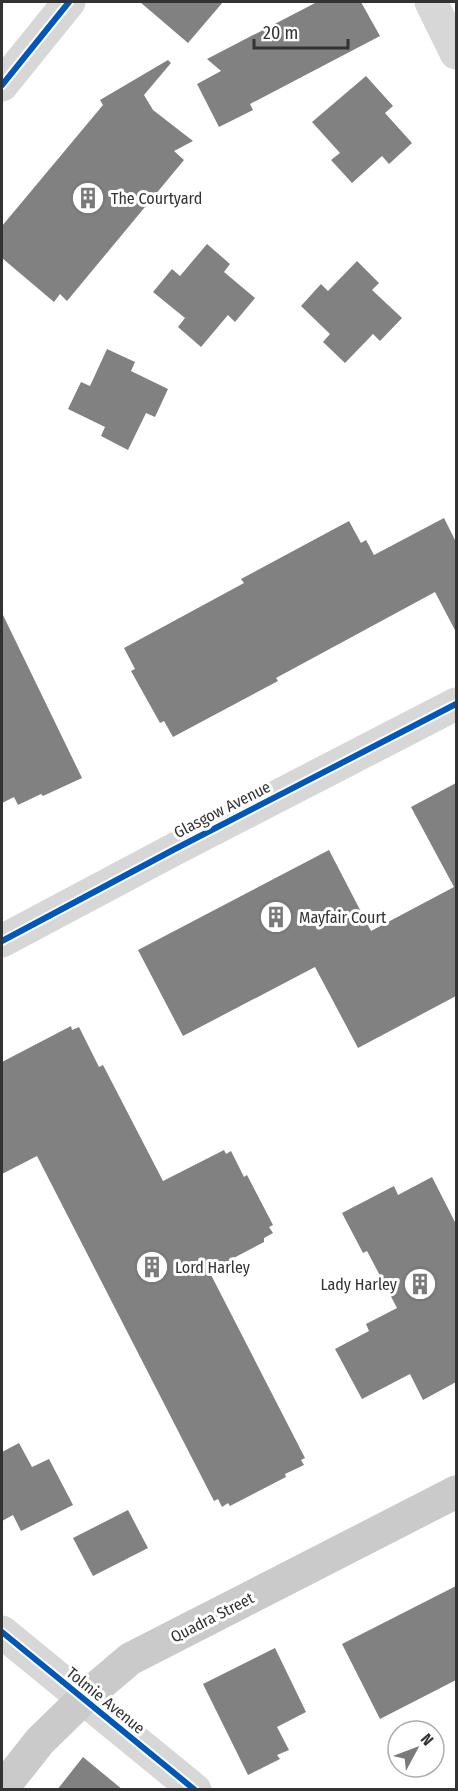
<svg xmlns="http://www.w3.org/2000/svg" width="458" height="1791" viewBox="0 0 458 1791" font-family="'Fira Sans Condensed',sans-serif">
<rect width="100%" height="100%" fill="#fff"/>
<path fill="#818181" d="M140 2H223L188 43Z
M317 2H361L380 36 250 104 253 110 219 127 197 84 221 71 207 59Z
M168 60 171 63 144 95 153 110 193 141 174 151 184 160 67 301 60 294 54 302 2 258V226L103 105 100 100Z
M366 76 393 106 385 113 412 143 389 164 382 156 352 183 331 160 340 153 312 122Z
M207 244 230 264 224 272 255 298 235 322 228 315 201 347 178 327 185 318 153 292 172 269 180 276Z
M357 261 379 283 372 290 402 318 380 341 373 334 345 363 323 342 330 334 301 306 321 284 328 291Z
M107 349 135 362 131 371 168 389 155 417 146 413 128 450 101 436 105 427 68 409 81 382 90 386Z
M444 518 456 542V632L435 592 276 678 278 681 173 737 164 721 160 723 131 671 135 669 124 648 244 583 241 579 349 521 361 543 366 540 374 555Z
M2 613 82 778 43 796 41 794 18 805 14 797 2 803Z
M456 783V996L358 1048 315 967 183 1036 138 950 329 850 371 931 454 887 411 807Z
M71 1026 72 1030 79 1027 99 1067 103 1065 163 1181 224 1150 226 1154 231 1151 244 1177 247 1175 273 1225 269 1227 273 1233 264 1238V1242L209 1271 305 1458 301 1460 304 1465 285 1474 286 1477 230 1506 228 1503 222 1507 218 1499 214 1501 37 1156 2 1174V1062Z
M432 1177 456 1224V1382L423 1400 410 1374 362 1399 335 1349 369 1331 366 1324 397 1308 367 1251 363 1253 342 1213 394 1186 398 1195Z
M19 1443 32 1467 49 1459 73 1505 21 1531 13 1515 2 1521V1452Z
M128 1510 148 1548 93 1576 73 1538Z
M456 1586V1680L380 1719 342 1644Z
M275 1648 306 1712 277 1727 289 1750 277 1755 280 1759 248 1775 203 1684Z
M83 1757 123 1790H57Z"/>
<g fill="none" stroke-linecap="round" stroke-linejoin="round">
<path stroke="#d7d7d7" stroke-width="33" d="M431 2 456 53
M2 85 69 2
M2 941 173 850 456 704
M2 1632 195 1790"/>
<path stroke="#cacaca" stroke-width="33" d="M2 1789 40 1741 83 1699 130 1659 456 1492"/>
<defs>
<path id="cycleway" d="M2 85 69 2
M2 941 173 850 456 704
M2 1632 195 1790"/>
</defs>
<use href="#cycleway" stroke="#fff" stroke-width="10"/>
<use href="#cycleway" stroke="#0057b8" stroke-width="6"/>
</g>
<defs>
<symbol id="building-ring" viewBox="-11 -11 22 22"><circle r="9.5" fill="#fff" stroke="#7a7a7a" stroke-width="1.5"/><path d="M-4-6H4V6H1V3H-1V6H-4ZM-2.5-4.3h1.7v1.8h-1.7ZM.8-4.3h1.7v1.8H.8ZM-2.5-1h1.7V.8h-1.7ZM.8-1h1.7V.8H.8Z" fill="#7a7a7a"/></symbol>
</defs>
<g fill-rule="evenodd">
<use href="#building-ring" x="69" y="179" width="38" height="38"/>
<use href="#building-ring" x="257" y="898" width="38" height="38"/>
<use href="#building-ring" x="133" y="1248" width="38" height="38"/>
<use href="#building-ring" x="401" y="1265" width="38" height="38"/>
</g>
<g text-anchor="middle" stroke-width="6" stroke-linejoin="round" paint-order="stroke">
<g font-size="16" fill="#333" stroke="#fff" text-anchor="start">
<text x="111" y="204">The Courtyard</text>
<text x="299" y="923">Mayfair Court</text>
<text x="175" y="1273">Lord Harley</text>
<text x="397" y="1290" text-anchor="end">Lady Harley</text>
</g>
<g font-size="16" fill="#333" stroke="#fff">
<text transform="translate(222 809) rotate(-27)" y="6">Glasgow Avenue</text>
<text transform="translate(212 1617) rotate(-27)" y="6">Quadra Street</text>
<text transform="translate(106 1700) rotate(39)" y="6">Tolmie Avenue</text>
</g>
</g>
<rect width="458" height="1791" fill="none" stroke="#333333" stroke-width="6"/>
<g transform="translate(416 1749) rotate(49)"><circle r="28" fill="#ffffff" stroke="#adadad" stroke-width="1.5"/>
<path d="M0-4.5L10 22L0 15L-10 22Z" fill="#7a7a7a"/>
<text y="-9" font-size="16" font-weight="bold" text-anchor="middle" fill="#333333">N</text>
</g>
<path d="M254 39v9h94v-9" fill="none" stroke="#333333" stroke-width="3"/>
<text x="263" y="39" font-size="18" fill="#333333" stroke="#ffffff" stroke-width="4.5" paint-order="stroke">20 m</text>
</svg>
